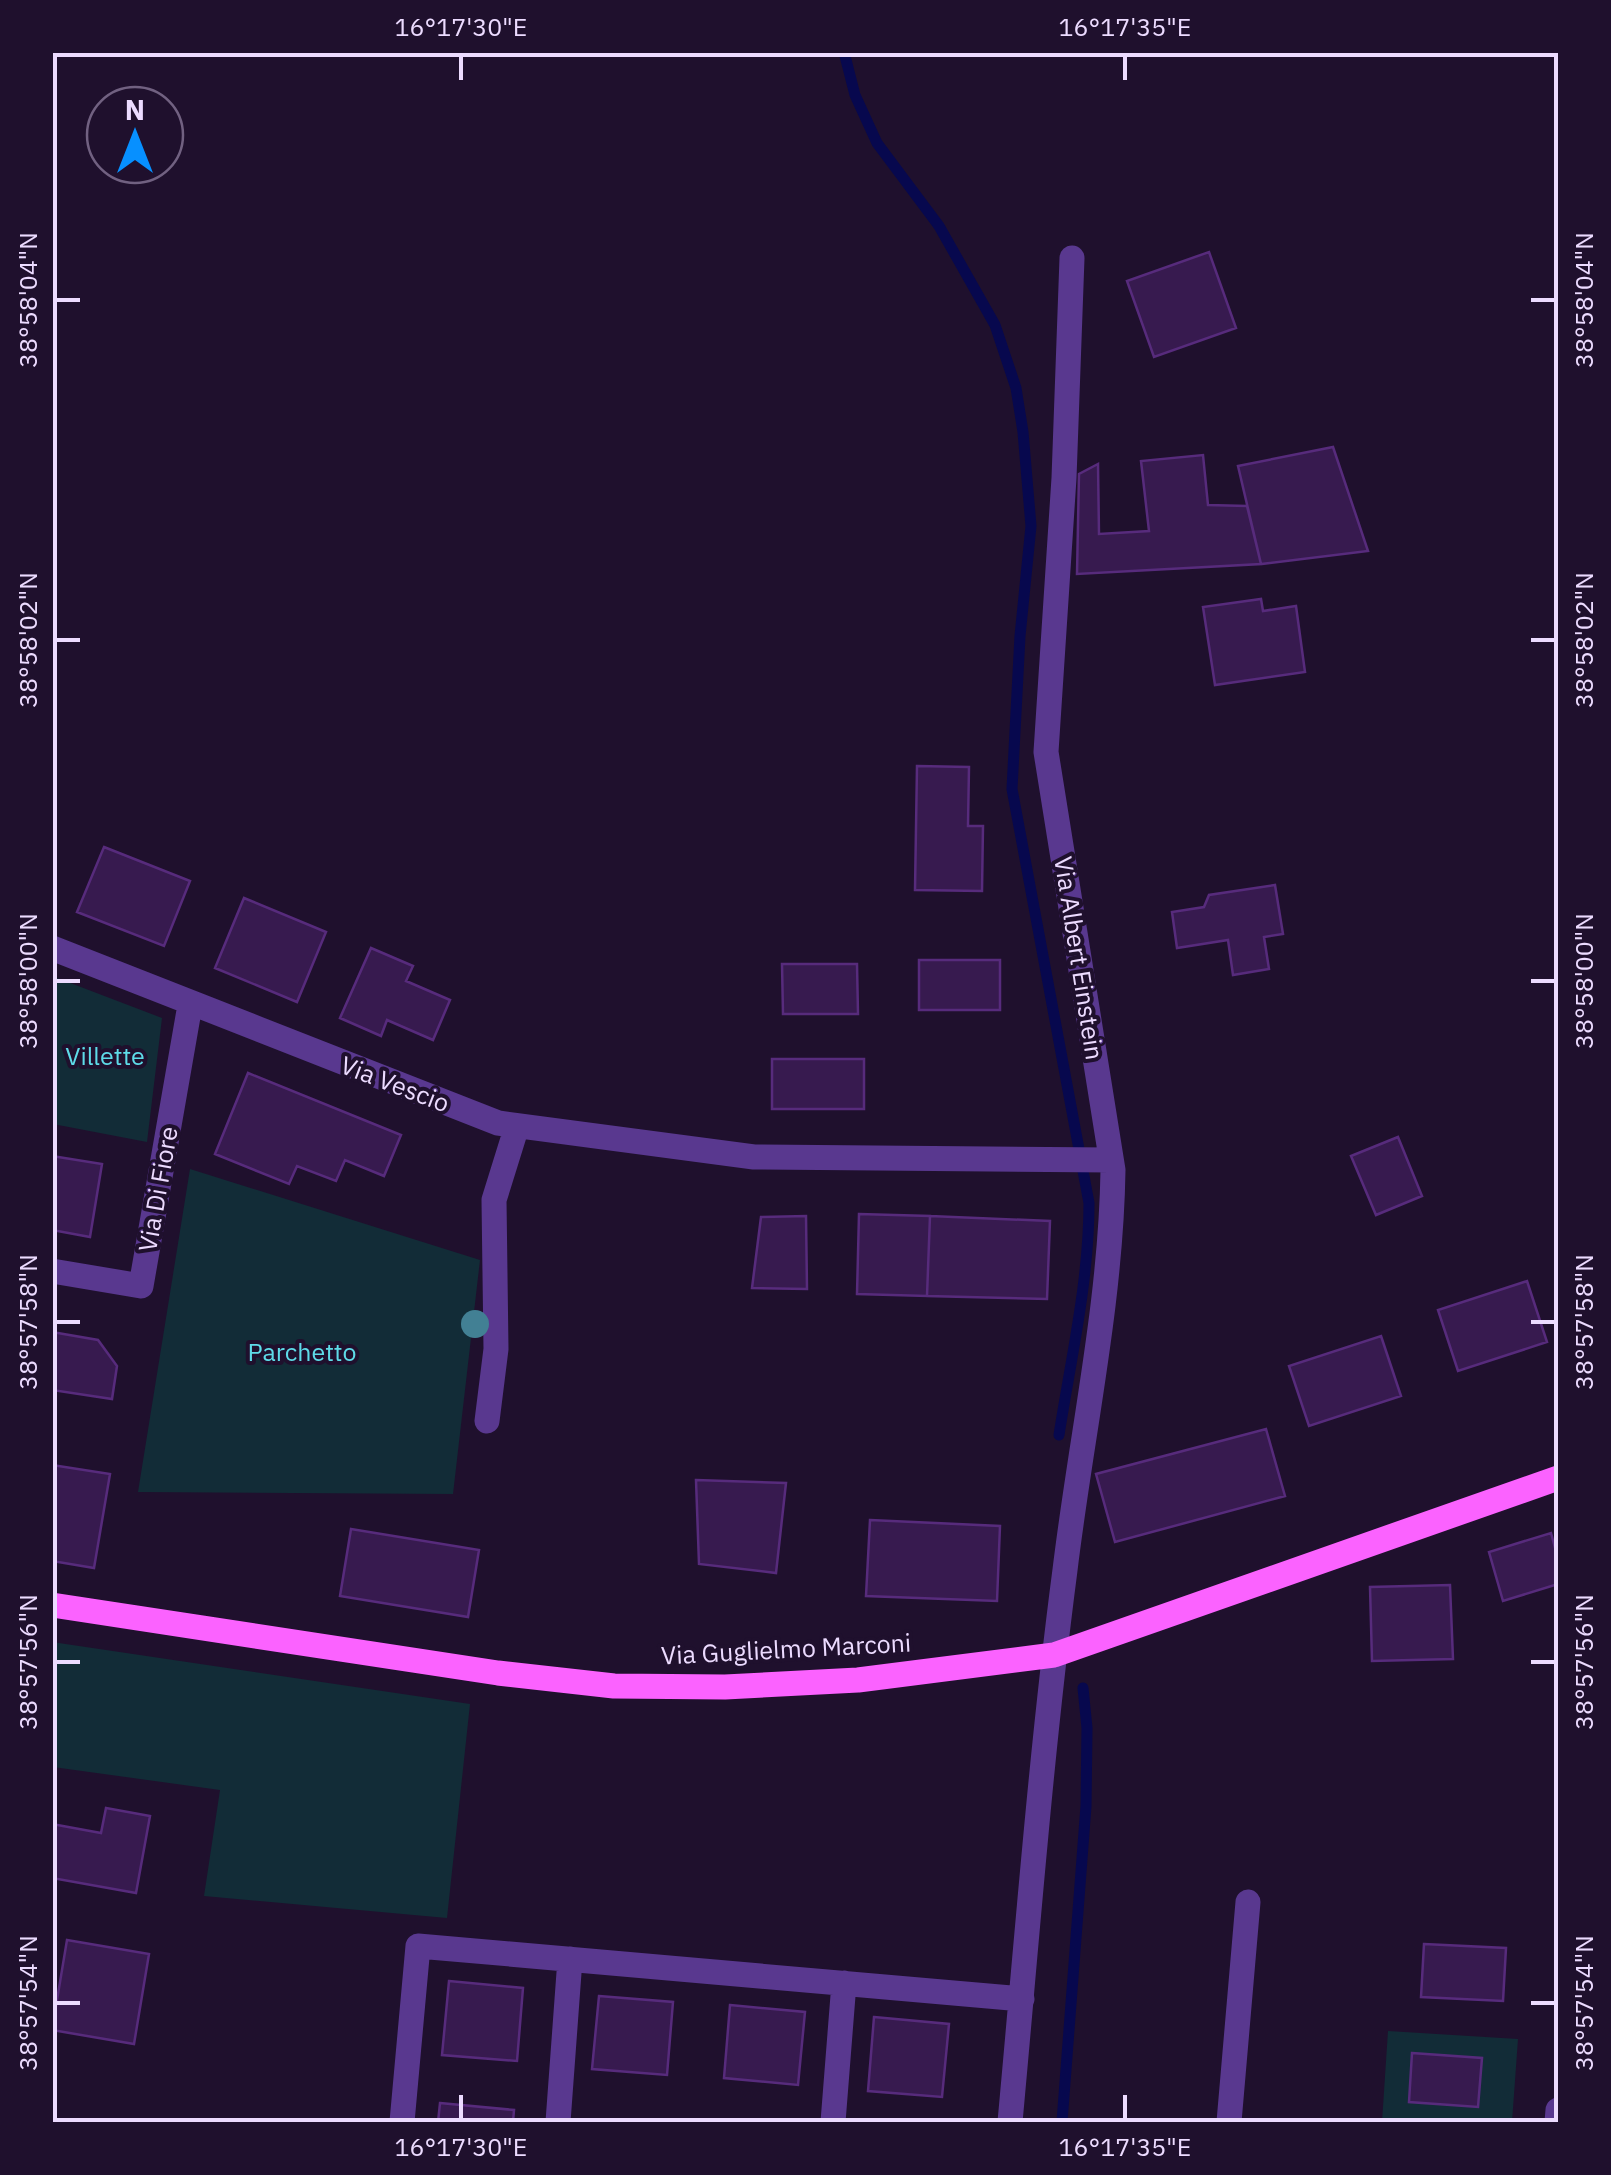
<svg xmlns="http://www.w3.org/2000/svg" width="1611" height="2175" viewBox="0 0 1611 2175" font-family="'IBM Plex Sans',sans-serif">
<rect width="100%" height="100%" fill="#1f102d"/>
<path fill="#122c37" d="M52 976 162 1018 147 1142 53 1124Z
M190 1169 480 1260 453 1494 138 1492Z
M52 1642 470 1704 447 1918 204 1896 220 1790 53 1767Z
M1388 2031 1518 2039 1512 2122H1382Z"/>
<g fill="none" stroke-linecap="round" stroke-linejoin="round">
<path stroke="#07084e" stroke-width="11" d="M844 52 855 95 877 143 939 226 995 325 1016 388 1023 432 1031 526 1020 636 1012 789 1089 1203C1089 1281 1071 1358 1059 1435
M1062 2122 1086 1806 1087 1728 1083 1688"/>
</g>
<path fill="#371a4f" stroke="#572b7c" stroke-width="2.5" d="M1209 252 1236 328 1154 357 1127 281Z
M1333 447 1368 551 1261 564 1238 466Z
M1203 455 1208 505 1247 506 1261 564 1077 574 1079 474 1098 464 1099 534 1149 531 1141 461Z
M1261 599 1263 611 1296 606 1305 672 1215 685 1203 607Z
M917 766 969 767 968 826H983L982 891 915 890Z
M104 847 190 881 164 946 77 912Z
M1275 885 1283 934 1264 937 1269 969 1233 975 1228 940 1177 948 1172 912 1204 907 1209 895Z
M244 898 326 932 297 1002 215 968Z
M371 948 413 966 406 981 450 1000 433 1040 387 1020 381 1036 340 1018Z
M919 960H1000V1010H919Z
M782 964H857L858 1014H783Z
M772 1059H864V1109H772Z
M248 1073 401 1135 384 1176 345 1160 336 1181 297 1166 289 1184 215 1154Z
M1398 1137 1422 1196 1376 1215 1351 1156Z
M52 1156 102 1164 90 1237 52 1230Z
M859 1214 930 1216 927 1296 857 1294Z
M806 1216 807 1289 752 1288 761 1217Z
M930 1216 1050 1221 1047 1299 927 1296Z
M1527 1281 1547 1342 1458 1371 1438 1310Z
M52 1332 98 1340 117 1366 112 1399 52 1390Z
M1381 1336 1401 1396 1309 1426 1289 1366Z
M1266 1429 1285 1496 1115 1542 1096 1474Z
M52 1465 110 1474 94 1568 52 1561Z
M696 1480 786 1483 776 1573 699 1564Z
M870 1520 1000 1526 997 1601 866 1596Z
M351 1529 479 1550 468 1617 340 1596Z
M1551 1533 1558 1559V1584L1503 1601 1489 1552Z
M1450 1585 1453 1659 1372 1661 1370 1587Z
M106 1808 150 1816 136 1893 52 1878V1824L101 1833Z
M67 1940 149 1954 134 2044 52 2030Z
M1424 1944 1506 1948 1503 2001 1421 1997Z
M449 1981 523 1988 517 2061 442 2055Z
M599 1996 673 2002 667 2075 592 2069Z
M730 2005 805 2012 798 2085 724 2078Z
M874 2017 949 2024 942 2097 868 2091Z
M1412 2053 1482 2058 1478 2107 1409 2102Z
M440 2103 514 2110 513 2122H438Z"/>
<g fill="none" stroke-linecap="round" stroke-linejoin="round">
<path stroke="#59388f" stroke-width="25" d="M52 948 498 1123 754 1157 1111 1160
M52 1271 141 1286 190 1005
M487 1421 496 1349 494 1200 517 1126
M402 2122 418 1946 1022 1999
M558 2122 570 1959
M833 2122 844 1983
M1010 2122C1027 1938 1041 1753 1065 1570 1081 1437 1111 1304 1113 1170L1046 752 1064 478 1072 258
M1229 2122 1248 1902
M1557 2122 1558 2110"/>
<path stroke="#fb62ff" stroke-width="25" d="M52 1605 498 1673 614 1686 725 1687 858 1680 1054 1655 1558 1478"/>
</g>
<circle fill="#428094" cx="475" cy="1324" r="14"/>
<path fill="none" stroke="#ecdbff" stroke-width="4" d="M461 55V80M1125 55V80M55 300H80M1531 300H1556M55 640H80M1531 640H1556M55 981H80M1531 981H1556M55 1322H80M1531 1322H1556M55 1662H80M1531 1662H1556M55 2003H80M1531 2003H1556M461 2095V2120M1125 2095V2120"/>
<g text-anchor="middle" stroke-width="8" stroke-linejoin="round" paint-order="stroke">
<g font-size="25" fill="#ecdbff" stroke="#1f102d">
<text transform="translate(1079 958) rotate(81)" y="9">Via Albert Einstein</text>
<text transform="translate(395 1084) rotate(21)" y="9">Via Vescio</text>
<text transform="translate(158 1189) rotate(-80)" y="9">Via Di Fiore</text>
<text transform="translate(786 1649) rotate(-3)" y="9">Via Guglielmo Marconi</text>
</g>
<g font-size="25" fill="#5edbe8" stroke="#1f102d">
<text x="105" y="1065">Villette</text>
<text x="302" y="1361">Parchetto</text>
</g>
</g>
<rect width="1611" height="2175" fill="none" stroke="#1f102d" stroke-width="110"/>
<g transform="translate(135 135)"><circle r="48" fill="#1f102d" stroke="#716181" stroke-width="2.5"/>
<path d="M0-8L18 38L0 25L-18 38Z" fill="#0790ff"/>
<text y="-15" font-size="28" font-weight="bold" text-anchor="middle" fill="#ecdbff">N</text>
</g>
<rect x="55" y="55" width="1501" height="2065" fill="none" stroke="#ecdbff" stroke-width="4"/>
<g font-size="25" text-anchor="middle" fill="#ecdbff">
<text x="461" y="36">16°17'30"E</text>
<text x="1125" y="36">16°17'35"E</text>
<text transform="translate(28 300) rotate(-90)" y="9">38°58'04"N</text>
<text transform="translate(1584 300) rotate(-90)" y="9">38°58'04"N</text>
<text transform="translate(28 640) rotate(-90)" y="9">38°58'02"N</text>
<text transform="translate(1584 640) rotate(-90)" y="9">38°58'02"N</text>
<text transform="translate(28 981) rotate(-90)" y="9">38°58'00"N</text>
<text transform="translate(1584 981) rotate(-90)" y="9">38°58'00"N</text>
<text transform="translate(28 1322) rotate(-90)" y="9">38°57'58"N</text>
<text transform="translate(1584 1322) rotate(-90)" y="9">38°57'58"N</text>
<text transform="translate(28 1662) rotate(-90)" y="9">38°57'56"N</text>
<text transform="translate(1584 1662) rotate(-90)" y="9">38°57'56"N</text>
<text transform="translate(28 2003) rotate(-90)" y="9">38°57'54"N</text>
<text transform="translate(1584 2003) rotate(-90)" y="9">38°57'54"N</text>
<text x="461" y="2156">16°17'30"E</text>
<text x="1125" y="2156">16°17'35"E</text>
</g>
</svg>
